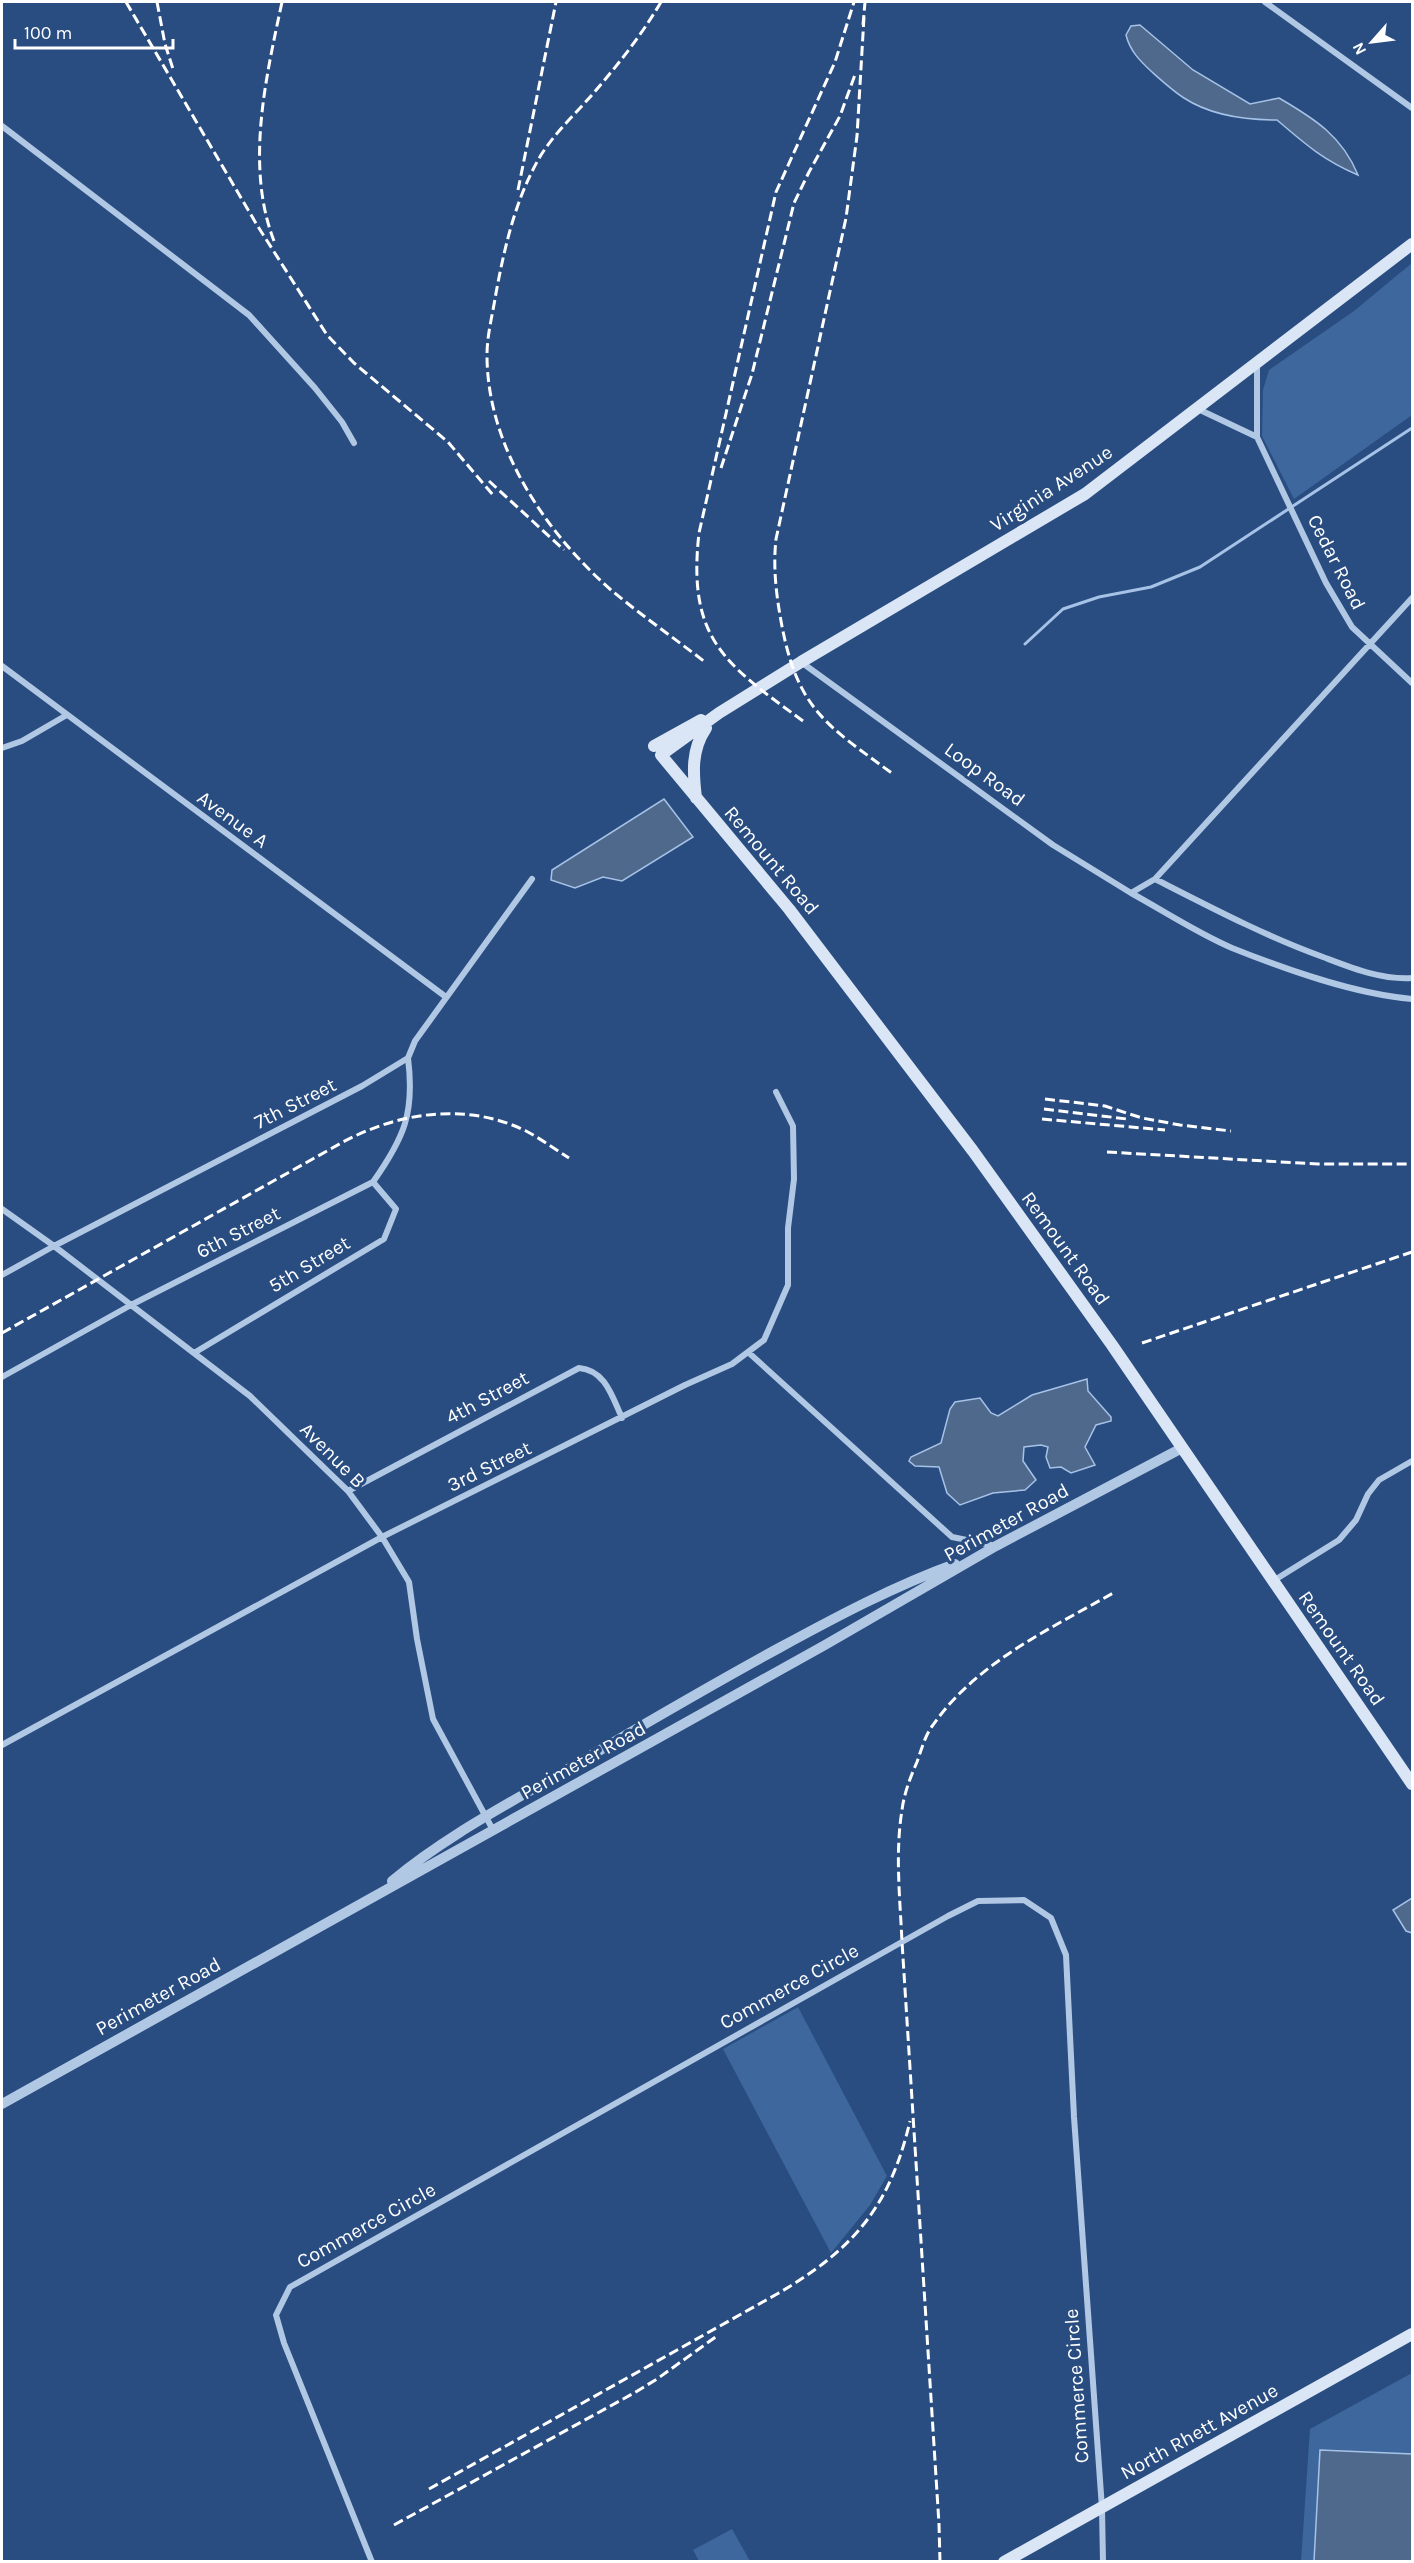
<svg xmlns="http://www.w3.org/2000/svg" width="1414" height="2563" viewBox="0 0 1414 2563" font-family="Karla,sans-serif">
<rect width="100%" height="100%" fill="#294d80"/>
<path fill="#3e679d" d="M1412 263V415L1294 499 1262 436 1263 390 1269 370 1354 311Z
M798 2007 887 2176 870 2205 831 2253 723 2049Z
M1412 2373V2561L1301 2562 1310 2429Z
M732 2529 750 2561H699L693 2550Z"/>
<path fill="#4f698d" stroke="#a6c2e6" stroke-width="1.5" d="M1140 25 1193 70 1250 104 1279 98C1315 119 1342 136 1358 175 1323 160 1305 144 1277 120 1247 120 1210 115 1184 98 1173 91 1162 81 1152 72 1140 61 1130 51 1126 35L1131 26Z
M664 799 693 837 622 881 603 877 575 888 551 880 552 870Z
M1087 1379 1088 1391 1111 1417V1421L1096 1425 1085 1447 1095 1465 1071 1473 1061 1467 1050 1468 1046 1457 1048 1447 1041 1445 1024 1447 1023 1461 1036 1480 1025 1490 993 1493 960 1505 947 1493 939 1467 915 1466 909 1461 911 1457 941 1443 950 1409 955 1402 980 1398 991 1413 998 1416 1032 1395Z
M1412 1898V1933L1406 1931 1393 1910Z
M1320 2450 1412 2454V2561H1314Z"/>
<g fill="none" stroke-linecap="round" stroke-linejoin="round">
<path stroke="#a6c2e6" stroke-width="3" d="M1025 644 1063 609 1099 597 1151 587 1200 567 1412 428"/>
<path stroke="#b1c8e5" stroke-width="6" d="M1265 2 1412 108
M2 126 249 315 315 388 342 422 354 443
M1257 364V437L1326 583 1352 627 1412 683
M1198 409 1257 437
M801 662 1053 845 1131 893 1155 879C1210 907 1265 936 1323 957 1352 968 1381 980 1412 978
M2 666 446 997
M2 748 22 741 65 716
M1155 879 1412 598
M1131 893C1164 911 1197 933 1232 948 1287 970 1354 994 1412 999
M2 1209 54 1246 250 1396 348 1491 382 1537 409 1582 417 1639 433 1719 493 1830
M2 1275 54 1246 362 1086 408 1058 415 1041 532 879
M748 1352 952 1537 996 1546
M194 1353 384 1239 396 1209 373 1182
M2 1377 131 1305 373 1182C404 1138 415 1113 408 1058
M348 1491 579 1368C605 1370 612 1396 622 1418
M1273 1581 1339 1540 1356 1520 1368 1494 1379 1480 1412 1461
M2 1745 382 1537 685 1385 732 1364 764 1340 788 1285V1228L794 1179 793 1126 776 1092
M372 2562 284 2343 276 2315 290 2287 948 1916 978 1901 1024 1900 1051 1918 1066 1955 1074 2117 1102 2508 1103 2562"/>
<path stroke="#b1c8e5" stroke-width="10" d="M392 1881C447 1835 512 1802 573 1766 641 1726 709 1686 779 1648 836 1617 894 1586 955 1564
M2 2104 825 1645 996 1546 1182 1448"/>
<path stroke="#dae5f5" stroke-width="12" d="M1412 244 1085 494 801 662 719 713 661 755 789 909 973 1151 1112 1345 1412 1784
M654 746 701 720
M696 798C693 773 691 750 706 728
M1004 2562 1412 2334"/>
<path stroke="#fff" stroke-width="3" stroke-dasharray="10 4.5" stroke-linecap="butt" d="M126 2 257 225 327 335 354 363 448 442 493 495
M157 2 165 44 173 69
M661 2C641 36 617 66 591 96 574 115 555 133 541 155 516 197 505 245 496 293 493 313 487 334 487 355 487 446 545 532 611 590 641 615 674 638 705 662
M864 17 857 136 846 218 776 539C773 567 776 593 781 621 797 709 825 724 893 774
M863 25 865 2
M518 190 556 2
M274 241C245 166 266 77 282 2
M721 468 752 374 794 203 809 172 840 116 856 72
M489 481 564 550
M803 721C725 664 687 639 699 533L776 192 835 62 854 2
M1045 1099 1105 1106 1142 1118 1180 1125 1231 1131
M1044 1109 1127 1119
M1042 1119 1165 1130
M1107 1152 1318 1164H1412
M2 1333 343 1142C399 1112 467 1102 526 1131 541 1139 555 1149 569 1158
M1142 1343 1412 1252
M429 2489 777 2294C853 2250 890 2207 910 2121
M394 2525 634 2393 657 2379 717 2336
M940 2562 939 2524 902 1942C900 1898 895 1853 902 1810 904 1794 910 1778 917 1762 921 1751 925 1735 933 1725 977 1662 1050 1629 1115 1592"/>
</g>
<g text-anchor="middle" stroke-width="6" stroke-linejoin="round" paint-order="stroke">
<g font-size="20" fill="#fff" stroke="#294d80">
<text transform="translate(1051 488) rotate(-33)" y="7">Virginia Avenue</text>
<text transform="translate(1337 562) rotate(63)" y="7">Cedar Road</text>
<text transform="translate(985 774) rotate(36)" y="7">Loop Road</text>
<text transform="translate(233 819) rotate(36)" y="7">Avenue A</text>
<text transform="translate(772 860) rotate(50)" y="7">Remount Road</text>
<text transform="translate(295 1103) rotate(-27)" y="7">7th Street</text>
<text transform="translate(238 1232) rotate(-27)" y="7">6th Street</text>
<text transform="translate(1066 1248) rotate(54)" y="7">Remount Road</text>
<text transform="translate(309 1264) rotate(-31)" y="7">5th Street</text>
<text transform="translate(487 1397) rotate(-28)" y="7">4th Street</text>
<text transform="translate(333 1455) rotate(45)" y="7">Avenue B</text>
<text transform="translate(489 1466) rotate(-26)" y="7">3rd Street</text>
<text transform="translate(1006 1522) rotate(-29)" y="7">Perimeter Road</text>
<text transform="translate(1342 1648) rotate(55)" y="7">Remount Road</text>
<text transform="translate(583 1760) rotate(-29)" y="7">Perimeter Road</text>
<text transform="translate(789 1986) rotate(-29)" y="7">Commerce Circle</text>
<text transform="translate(158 1996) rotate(-29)" y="7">Perimeter Road</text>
<text transform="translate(366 2225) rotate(-29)" y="7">Commerce Circle</text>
<text transform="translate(1076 2386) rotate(-94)" y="7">Commerce Circle</text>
<text transform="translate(1199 2431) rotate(-29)" y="7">North Rhett Avenue</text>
</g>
</g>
<rect width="1414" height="2563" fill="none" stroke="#ffffff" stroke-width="6"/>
<g transform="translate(1372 42) rotate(242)" stroke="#294d80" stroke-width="4.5" paint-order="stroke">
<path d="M0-4.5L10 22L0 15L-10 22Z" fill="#ffffff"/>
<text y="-9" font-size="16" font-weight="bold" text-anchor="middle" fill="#ffffff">N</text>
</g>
<path d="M15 39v9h158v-9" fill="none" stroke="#ffffff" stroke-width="3"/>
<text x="24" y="39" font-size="18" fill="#ffffff" stroke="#294d80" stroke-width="4.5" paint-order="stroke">100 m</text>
</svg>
